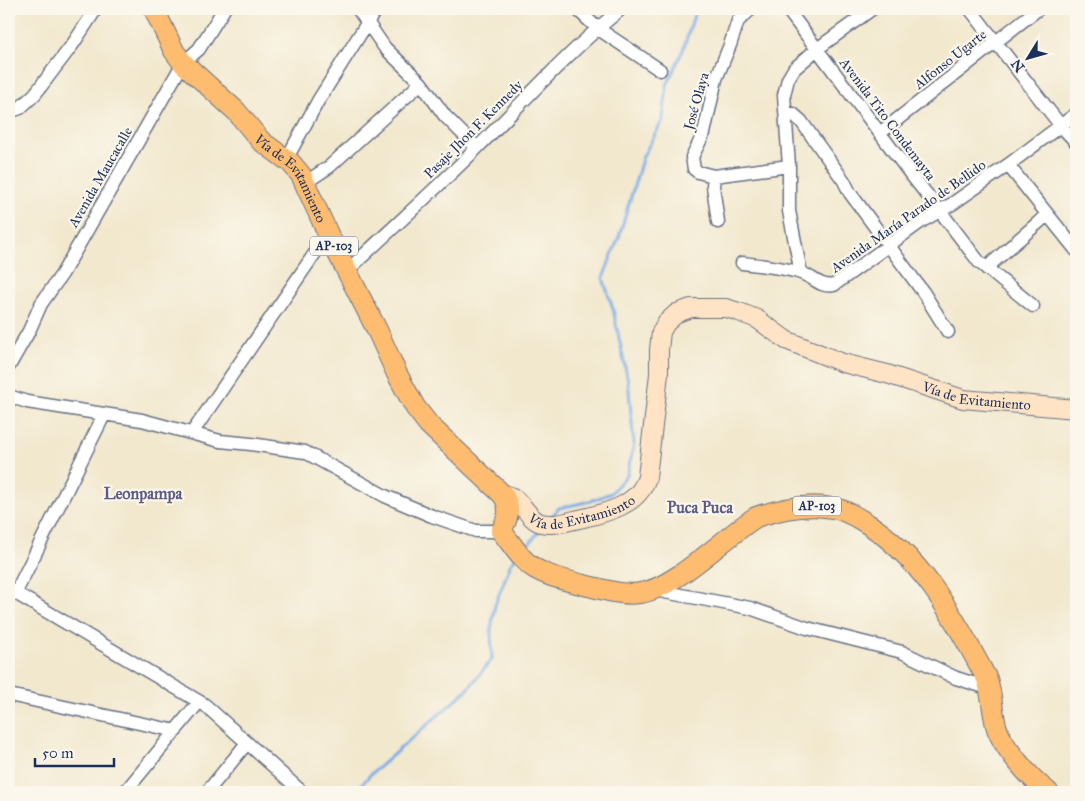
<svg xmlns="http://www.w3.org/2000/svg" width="1085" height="801" viewBox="0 0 1085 801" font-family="'IM FELL Great Primer',serif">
<rect width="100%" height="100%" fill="#fbf7ec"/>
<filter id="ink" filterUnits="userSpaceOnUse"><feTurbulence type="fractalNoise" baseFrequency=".02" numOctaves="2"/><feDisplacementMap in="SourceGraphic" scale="10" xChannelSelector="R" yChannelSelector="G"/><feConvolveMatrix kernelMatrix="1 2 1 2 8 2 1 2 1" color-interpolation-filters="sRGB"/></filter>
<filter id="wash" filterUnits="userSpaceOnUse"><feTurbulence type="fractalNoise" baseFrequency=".0096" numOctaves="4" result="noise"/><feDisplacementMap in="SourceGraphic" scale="20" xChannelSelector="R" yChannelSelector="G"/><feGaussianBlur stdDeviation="1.12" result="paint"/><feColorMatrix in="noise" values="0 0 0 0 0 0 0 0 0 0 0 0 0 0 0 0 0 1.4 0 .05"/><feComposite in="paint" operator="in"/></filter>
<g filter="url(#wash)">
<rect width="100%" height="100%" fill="#f2e8ce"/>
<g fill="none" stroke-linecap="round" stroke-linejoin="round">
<path stroke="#7aace6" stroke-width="3" d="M550 518 559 508 591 501 611 493 627 475 634 444 628 381 613 309 603 278 619 237 643 156 663 120 667 85 683 50 696 9
M525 549 541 529
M355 792 370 775 468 689 492 659 491 630 495 605 511 563 515 559"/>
</g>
</g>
<g filter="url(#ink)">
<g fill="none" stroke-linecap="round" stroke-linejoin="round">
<defs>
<path id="street" d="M358 9 385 48 421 83 445 116 477 148
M577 9 597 28 660 70
M787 9 909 172 940 211 979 262 1033 306
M970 9 1061 126 1076 142
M9 112 20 108 35 94 73 44 96 9
M786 112 793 114 801 121 844 181 850 193 923 292 948 332
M880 133 1038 9
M286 160 318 101 376 9
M1008 165 1076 250
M714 176 789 166
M306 182 329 167 421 83
M718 222 713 186 714 176 698 172 694 169 692 157 704 133 716 79 730 45 738 21 751 9
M742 263C758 265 787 268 801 273 813 277 821 288 834 285L922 221 952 204 1008 165 1076 114
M987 269 992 263 1047 215
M347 271C390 230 435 190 477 148 524 101 569 51 621 9
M801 273 789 211V166L784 95 788 79 794 69 817 49 872 9
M9 366 29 331 41 304 62 274 183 63 199 49 224 9
M9 396 27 402 142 420 220 441 251 444 305 452 385 496 432 516 476 531H501
M192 433 328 234
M9 590 15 591 18 588 104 415
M654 590 750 608 807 628 902 652 956 678 991 689
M12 591 205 705 302 792
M9 695 176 731
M125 792 199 702
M207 792 247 743"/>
<g id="secondary">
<path id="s1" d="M503 495C520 493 526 519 541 523 554 526 566 522 579 519 605 513 639 506 647 477L659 374V350L661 332 666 323 677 313 691 308H726L739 312 757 319 786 340 813 351 843 363 887 374 963 399 1076 409"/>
</g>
<g id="primary">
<path id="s2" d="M154 9 174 51 183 63 236 111 261 141 291 163 301 175 328 234 377 330 397 374 415 407 429 425 503 495C511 508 509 517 501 531 509 540 516 552 525 561 539 575 565 580 584 585 602 589 622 596 640 593 674 589 726 536 756 517 780 509 807 503 832 508 843 509 853 515 863 521 923 557 955 620 987 679 992 694 992 710 996 725 1001 746 1031 779 1048 792"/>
</g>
</defs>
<use href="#street" stroke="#667085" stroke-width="15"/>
<use href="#secondary" stroke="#667085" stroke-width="20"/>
<use href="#primary" stroke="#667085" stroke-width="22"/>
<use href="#street" stroke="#fff" stroke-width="12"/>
<use href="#secondary" stroke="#fee4c5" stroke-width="18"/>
<use href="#primary" stroke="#fdbc6f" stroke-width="20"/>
</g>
</g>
<g text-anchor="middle" stroke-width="4.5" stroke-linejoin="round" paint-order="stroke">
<g fill="#fbf7ec" stroke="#5e6b89" stroke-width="1">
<rect x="310" y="236.5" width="48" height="19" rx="4"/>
<rect x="793" y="496.5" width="48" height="19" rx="4"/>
</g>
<g font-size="12" font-weight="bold" fill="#1b2f5e">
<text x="334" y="250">AP-103</text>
<text x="817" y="510">AP-103</text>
</g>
<g font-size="14" fill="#1b2f5e" stroke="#fbf7ec">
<text transform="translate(950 59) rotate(-38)" y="5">Alfonso Ugarte</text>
<text transform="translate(696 101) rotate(-74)" y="5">José Olaya</text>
<text transform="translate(888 119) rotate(53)" y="5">Avenida Tito Condemayta</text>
<text transform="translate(473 129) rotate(-45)" y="5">Pasaje Jhon F. Kennedy</text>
<text transform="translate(100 177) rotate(-60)" y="5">Avenida Maucacalle</text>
<text dy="5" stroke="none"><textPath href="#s2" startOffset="221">Vía de Evitamiento</textPath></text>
<text transform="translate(908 216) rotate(-35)" y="5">Avenida María Parado de Bellido</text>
<text dy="5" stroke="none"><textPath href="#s1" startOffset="661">Vía de Evitamiento</textPath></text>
<text dy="5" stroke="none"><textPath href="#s1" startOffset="91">Vía de Evitamiento</textPath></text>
</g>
<g font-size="16" font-weight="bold" fill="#5c5a88" stroke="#fbf7ec">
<text x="143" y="499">Leonpampa</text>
<text x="700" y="513">Puca Puca</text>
</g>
</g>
<rect width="1085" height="801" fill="none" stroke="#fbf7ec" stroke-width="30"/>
<g transform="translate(1028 58) rotate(233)" stroke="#fbf7ec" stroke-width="4" paint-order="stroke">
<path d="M0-4L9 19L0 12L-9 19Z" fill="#1b2f5e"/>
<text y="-8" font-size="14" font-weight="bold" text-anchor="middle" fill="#1b2f5e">N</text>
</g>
<path d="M35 758v8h79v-8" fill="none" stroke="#1b2f5e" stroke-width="2.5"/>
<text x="42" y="758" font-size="15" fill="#1b2f5e" stroke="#fbf7ec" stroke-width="4" paint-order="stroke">50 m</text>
</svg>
